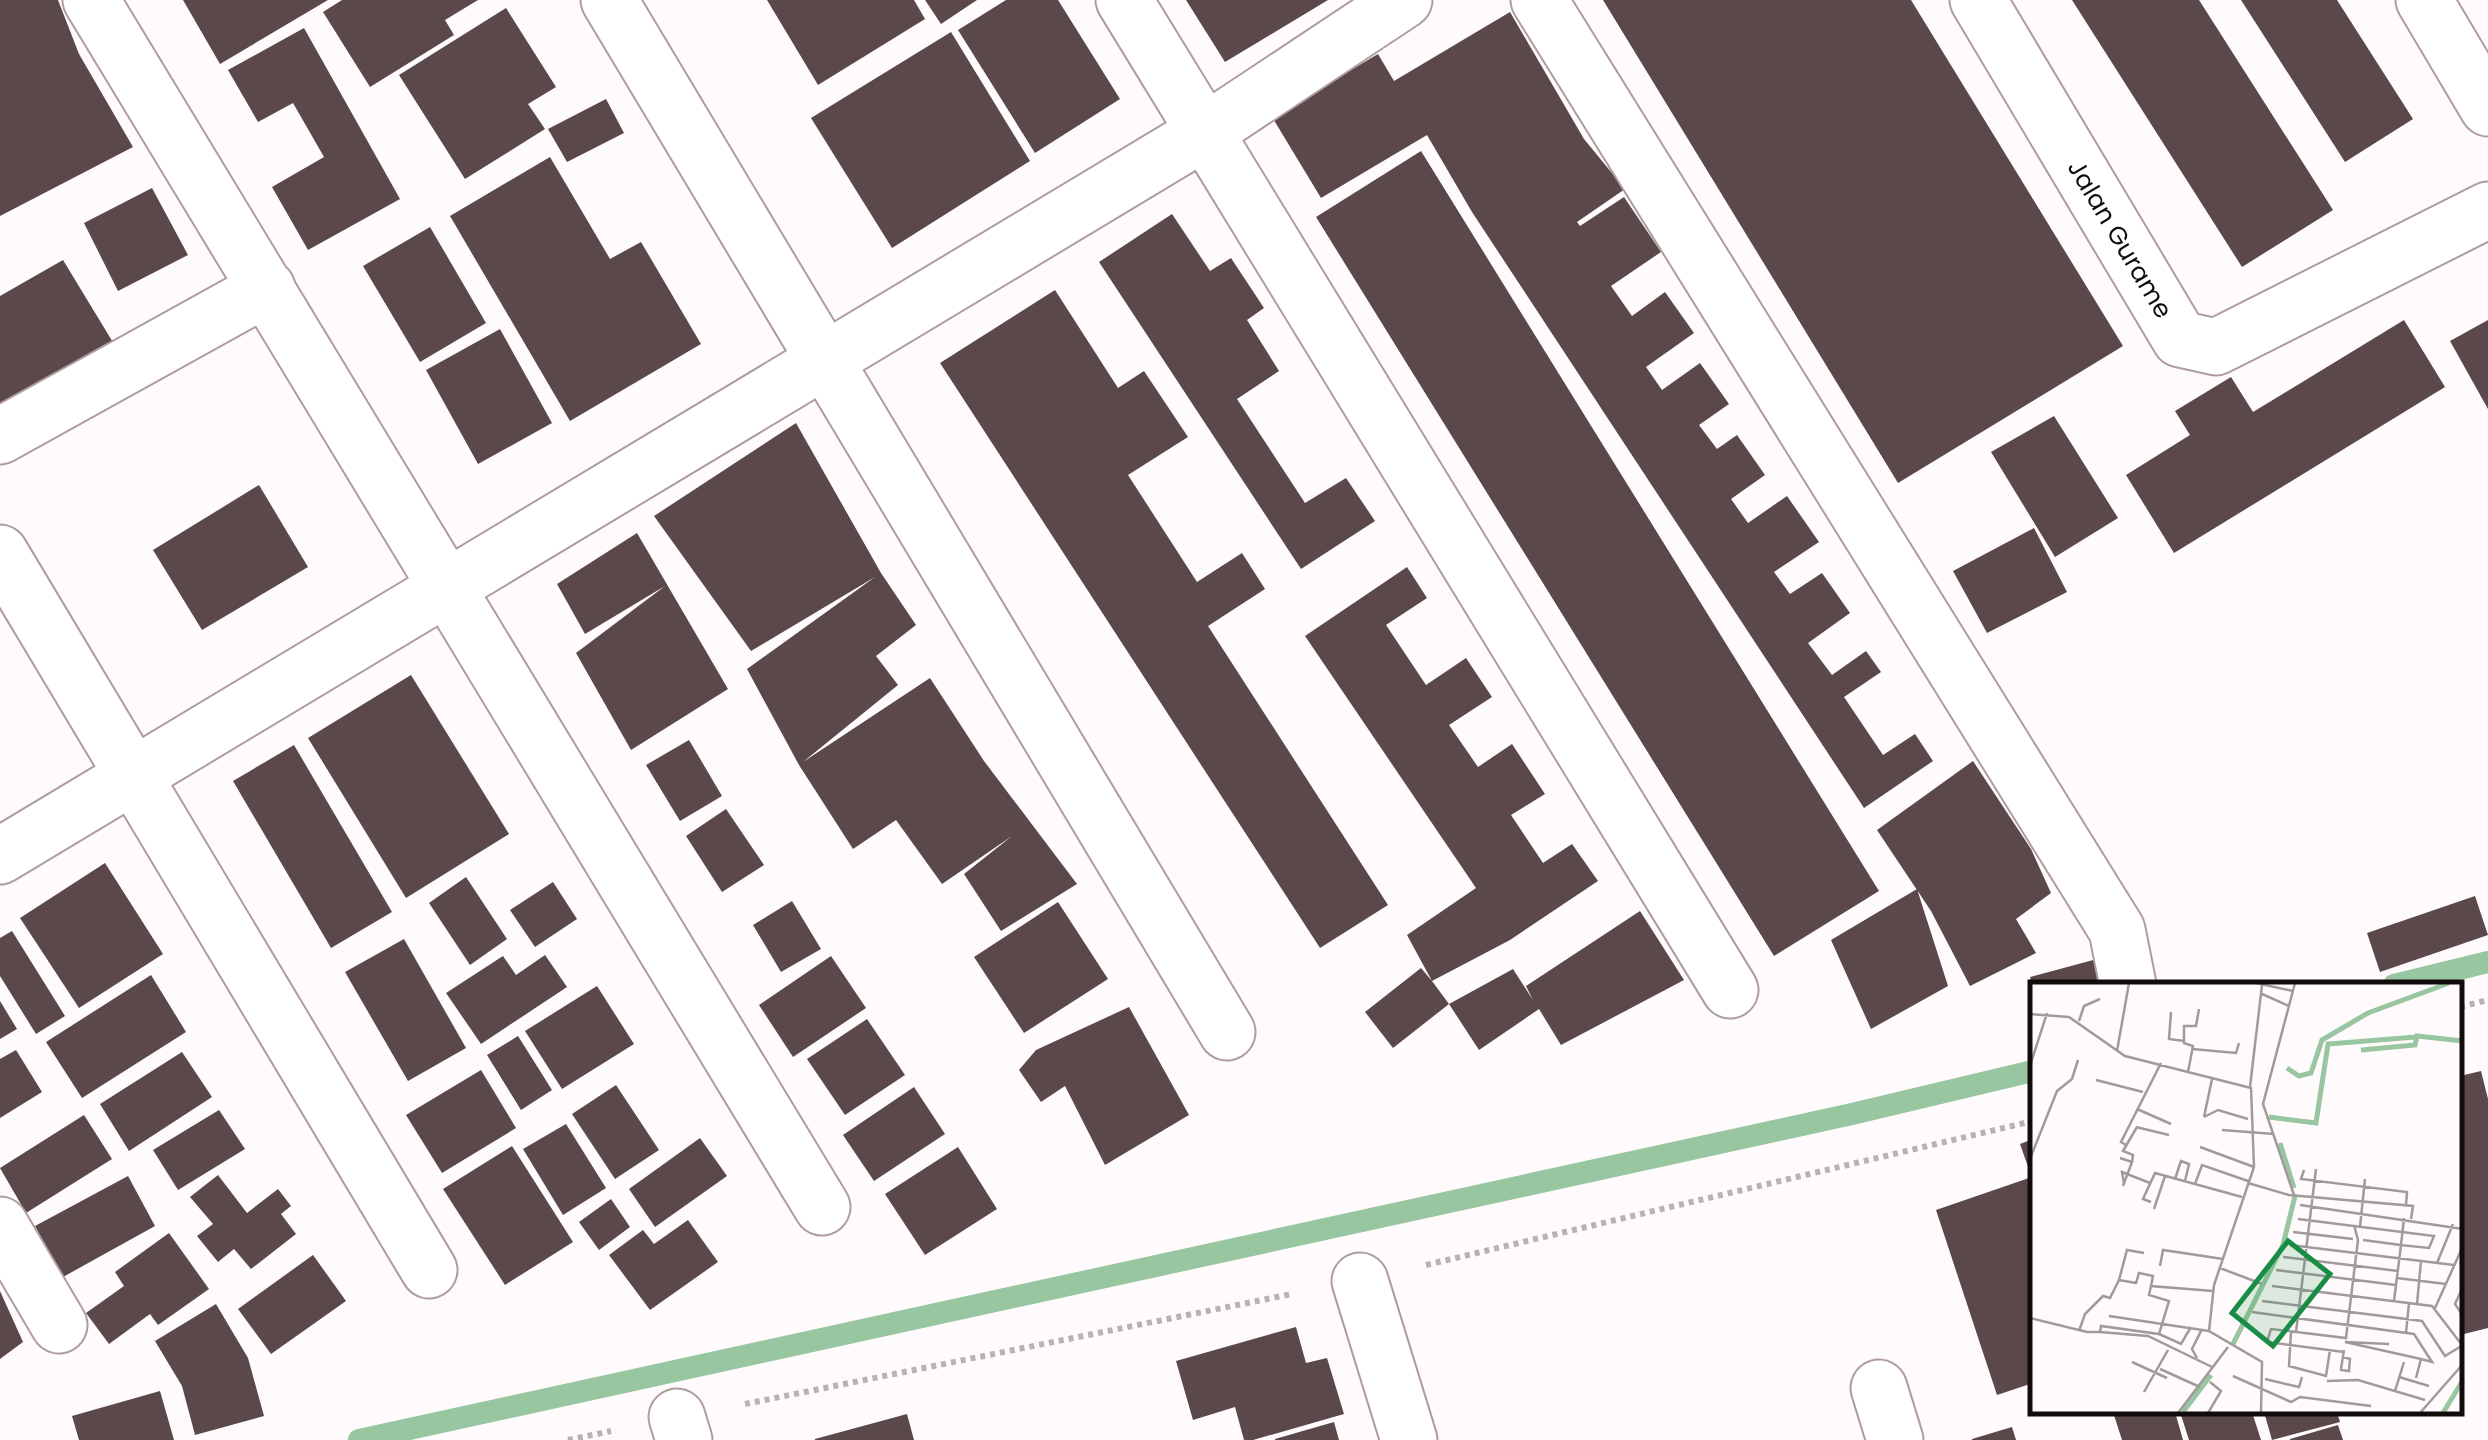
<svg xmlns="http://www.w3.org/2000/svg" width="2488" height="1440" viewBox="0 0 2488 1440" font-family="Poppins,sans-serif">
<rect width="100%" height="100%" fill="#fffafb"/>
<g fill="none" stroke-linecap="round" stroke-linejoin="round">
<path stroke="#98c6a1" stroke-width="22" d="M2394 985 2488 962
M359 1440 1852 1114 2033 1071"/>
</g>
<path fill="#5a484b" d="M0 0H58L79 54 133 147 0 216Z
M183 0H328L220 64Z
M342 0H478L445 20 454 35 370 87 323 12Z
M767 0H914L925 19 818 85Z
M925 0H977L941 24Z
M1006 0H1058L1120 99 1035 153 958 30Z
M1186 0H1328L1225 62Z
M1603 0H1911L2123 346 1898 483Z
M2072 0H2199L2333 210 2242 267Z
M2241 0H2337L2413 119 2345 162Z
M506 8 556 87 528 104 545 129 465 179 399 75Z
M1510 12 1584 139 1625 189 1577 222 1580 226 1624 197 1661 252 1611 286 1632 316 1665 292 1694 333 1646 367 1662 390 1700 363 1729 404 1699 425 1717 449 1737 435 1765 475 1731 499 1748 523 1787 496 1819 542 1774 572 1790 594 1822 573 1850 613 1808 643 1832 675 1866 651 1881 672 1844 697 1883 755 1915 734 1933 761 1864 808 1472 212 1427 135 1321 198 1272 117 1378 54 1394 81Z
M304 28 400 199 308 250 272 187 324 157 293 103 258 122 228 70Z
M951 32 1030 161 892 248 811 118Z
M606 99 624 133 567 162 548 129Z
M1421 151 1879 891 1774 956 1316 217Z
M550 157 610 259 641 242 701 344 570 421 450 216Z
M152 188 188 255 118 291 84 223Z
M1172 214 1210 271 1231 258 1264 308 1247 320 1279 371 1237 399 1305 503 1346 478 1375 521 1301 569 1099 262Z
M430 227 486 323 420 362 363 266Z
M63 260 114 344 0 414V296Z
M1055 290 1118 388 1144 371 1188 437 1128 475 1197 582 1242 553 1265 589 1208 626 1388 905 1320 948 940 363Z
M2404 320 2445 387 2174 553 2126 475 2190 435 2175 411 2231 377 2253 412Z
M2488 320V409L2450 341Z
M500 329 552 423 478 464 426 370Z
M2054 416 2118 518 2055 557 1991 452Z
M796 423 881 573 916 625 876 656 898 685 803 762 930 678 984 761 1077 884 1001 931 964 874 1012 836 942 884 896 820 853 849 799 765 747 669 875 577 751 651 654 516Z
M259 485 308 567 202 630 153 550Z
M2034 528 2067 592 1987 633 1953 571Z
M637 533 728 689 631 750 576 653 665 586 585 634 557 584Z
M1407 567 1427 598 1386 625 1426 685 1466 658 1492 697 1449 725 1478 767 1512 744 1545 794 1511 815 1543 863 1572 844 1598 881 1510 940 1432 981 1449 1004 1393 1048 1365 1012 1421 968 1432 981 1407 935 1476 888 1305 636Z
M411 675 509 834 406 898 308 738Z
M689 740 722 796 680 821 646 765Z
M294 745 392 912 331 948 233 781Z
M1973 761 2031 849 2051 893 2016 919 2036 953 1970 986 1931 911 1877 830Z
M726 809 764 865 722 892 686 836Z
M105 863 163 954 79 1008 20 918Z
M466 877 507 939 470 965 429 903Z
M553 882 577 919 535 947 510 910Z
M1917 889 1948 986 1871 1029 1831 940Z
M2475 896 2488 935 2380 972 2367 933Z
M792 901 821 949 781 972 753 925Z
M1058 902 1108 979 1024 1033 974 957Z
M1640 911 1684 980 1561 1045 1539 1009 1479 1050 1449 1004 1513 969 1533 1000 1526 986Z
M12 931 65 1016 36 1034 0 976V938Z
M404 939 466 1048 408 1081 345 972Z
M545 955 567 987 481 1044 446 993 503 956 516 975Z
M831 956 866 1008 793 1057 759 1005Z
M2097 959 2103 985H2032L2030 977Z
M151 975 186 1032 82 1098 46 1042Z
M597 986 634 1044 562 1089 525 1031Z
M0 1001 17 1029 0 1039Z
M1129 1007 1189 1115 1105 1165 1065 1086 1041 1102 1019 1070 1036 1050Z
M867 1019 905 1075 845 1115 807 1059Z
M518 1036 552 1090 521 1110 487 1055Z
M16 1050 42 1092 0 1118V1059Z
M182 1052 212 1097 129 1151 100 1104Z
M481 1070 516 1128 442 1173 406 1115Z
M2481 1071 2488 1099V1328L2460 1335V1076Z
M616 1085 659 1150 615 1179 572 1114Z
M914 1087 945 1134 874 1181 843 1135Z
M219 1110 245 1149 178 1190 153 1150Z
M84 1115 112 1159 26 1213 0 1168Z
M566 1124 606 1188 563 1215 523 1149Z
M700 1138 727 1176 655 1227 629 1189Z
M2033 1139V1178H2032L2020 1144Z
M512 1146 573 1242 505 1285 443 1189Z
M958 1147 997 1209 925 1255 885 1194Z
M218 1175 247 1213 278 1189 291 1206 281 1214 296 1234 251 1269 234 1249 218 1262 197 1236 213 1224 190 1197Z
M128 1176 155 1226 63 1277 35 1226Z
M2029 1178 2033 1190V1383L1997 1395 1936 1210Z
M611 1199 630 1227 599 1250 579 1222Z
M688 1220 718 1262 650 1310 609 1255 643 1230 654 1244Z
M169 1233 209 1289 158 1325 150 1314 109 1344 86 1313 124 1286 115 1272Z
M313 1255 346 1301 271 1354 238 1309Z
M0 1291 23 1342 0 1359Z
M216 1304 248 1358 264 1416 195 1435 182 1386 155 1341Z
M1296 1327 1306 1363 1327 1358 1344 1414 1253 1440H1244L1235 1407 1193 1420 1176 1361Z
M160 1391 174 1440H79L72 1416Z
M2113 1412H2175L2183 1440H2122Z
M2180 1412H2252L2261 1440H2189Z
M2264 1412H2337L2340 1422 2272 1440Z
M907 1414 914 1440H815V1439Z
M1334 1422 1339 1440H1275V1439Z
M2338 1425 2343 1440H2290V1439Z
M2012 1427 2016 1440H1972V1439Z"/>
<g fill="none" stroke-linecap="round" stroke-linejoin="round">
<defs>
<g id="minor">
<path d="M91 0 822 1207"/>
<path d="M609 0 1227 1032"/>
<path d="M1124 0 1730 990"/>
<path d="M1539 0 2117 930 2128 985"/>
<path id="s1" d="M1978 0 2180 339 2216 347 2488 210"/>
<path d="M2424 0 2488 108"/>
<path d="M0 436 267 288"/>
<path d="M0 553 429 1270"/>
<path d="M0 856 1205 132 1404 0"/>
<path d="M0 1225 59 1325"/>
<path d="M1360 1281 1409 1440"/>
<path d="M1879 1388 1895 1440"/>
<path d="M677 1417 684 1440"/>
</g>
</defs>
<use href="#minor" stroke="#b09c9f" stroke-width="59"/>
<path stroke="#b8b2b3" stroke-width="6" stroke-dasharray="5 5" stroke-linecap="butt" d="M2460 1007 2488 1000
M1426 1265 2033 1121
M745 1404 1292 1294
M568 1440 611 1431"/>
<use href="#minor" stroke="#fff" stroke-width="55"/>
</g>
<g text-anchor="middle" stroke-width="10" stroke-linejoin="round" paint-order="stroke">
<g font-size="25" fill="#120b0c" stroke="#fff">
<text dy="9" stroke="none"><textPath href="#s1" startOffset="278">Jalan Gurame</textPath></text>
</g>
</g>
<g transform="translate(2030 982)">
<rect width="432" height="432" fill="#fffafb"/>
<path fill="none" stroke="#98c6a1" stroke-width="5" d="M331 68 385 63 387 54 433 59M257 86 269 94 281 91 292 58 338 31 419 1M239 135 286 141 298 62 386 55M250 161 264 206M203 362 253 263 265 214M153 430 181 393M413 431 433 398"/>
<path fill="none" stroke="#a09a9b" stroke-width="2.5" d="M226 1 263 9M230 11 259 24M141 30 139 57 154 59M0 32 39 35 95 74 221 106 224 185 184 303 179 349 232 380 231 431M49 39 54 24 70 17M162 67 206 71 209 61M87 69 99 1M0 84 17 31M158 90 163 64 154 61V44H166L169 27M66 98 113 110M220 105 232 3M107 127 141 142M174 135 188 128 218 137M174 135 182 97M106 145 139 153M192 148 244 152M96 163 91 160 131 81M170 165 224 185M90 176 102 180 93 204M0 177 27 109 42 97 48 78M102 180 103 173 93 169 107 145M274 188 271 197 377 210 376 223M145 197 151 179 159 182 155 199M218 201 259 213 383 224 381 237M94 202 92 190 120 201M165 202 172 183 218 199M264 213 233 122 265 1M121 220 113 217 125 191 212 215M270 223 433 247M124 227 135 194M268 237 404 254 399 266 371 263 364 319M330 245 335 197M263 250 323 257M333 258 371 263 374 236M260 263 424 283M114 271 97 268 89 298 106 301 109 291 123 294 121 304 183 309M253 275 368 289M407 281 423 242M130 284 133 268 193 277M190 286 232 302M246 288 366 303M367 296 416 302M242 304 402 324 432 363M433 305 425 322 433 334M232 319 392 339 415 374 433 363M387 322 391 279M405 326 433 264M222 330 384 352 402 380 391 377 386 396M79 334 179 349M0 336 57 350H70L71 344 129 352 139 319 119 313 121 304M49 349 55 332 73 314 80 316 89 298M70 350 118 354 182 385M261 350 259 384 296 394 300 368M266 350 286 187M376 351 379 321M129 352 151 362 161 345M359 362 315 360 391 377M314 370 237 360 241 347 316 356 328 258 324 243M313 375 320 377 319 389 311 388V387L314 368M167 376 162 367 172 347M102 380 137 396M130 387 170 405M203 394 261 420 270 415 341 424M369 395 399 404M235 397 269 405 272 395M297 399 328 398 395 418M365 409 374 380M114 410 138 368M148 431 198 365M178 431 191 409 180 400M390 431 433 382"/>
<path fill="#198c46" fill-opacity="0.15" stroke="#198c46" stroke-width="5" d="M258 259 300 292 243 364 202 331Z"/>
<rect width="432" height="432" fill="none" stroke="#120b0c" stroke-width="5"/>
</g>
</svg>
